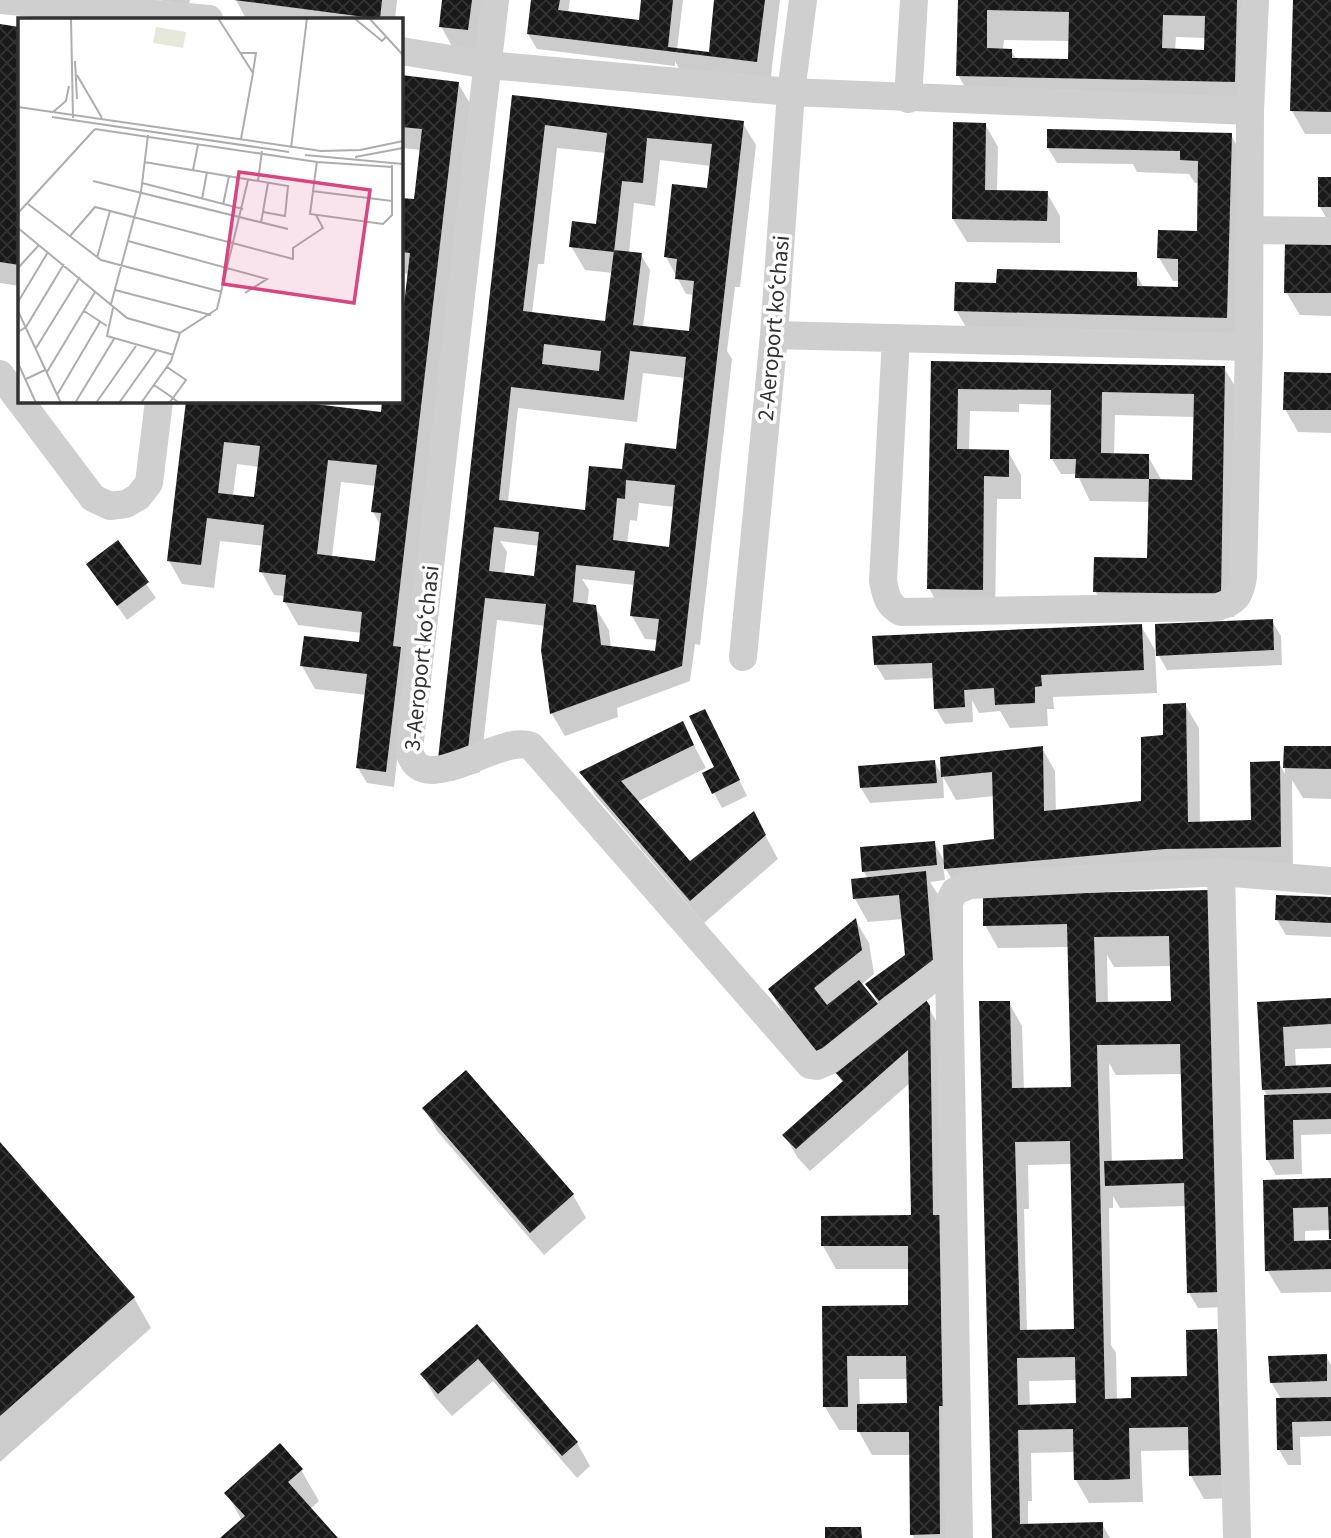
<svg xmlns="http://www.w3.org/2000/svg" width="1331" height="1538" viewBox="0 0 1331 1538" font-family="'Source Sans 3',sans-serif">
<defs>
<pattern id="building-cross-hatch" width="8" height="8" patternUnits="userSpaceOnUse" patternTransform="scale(1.75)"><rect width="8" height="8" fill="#191919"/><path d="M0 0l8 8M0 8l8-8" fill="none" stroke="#323232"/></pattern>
</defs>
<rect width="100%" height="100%" fill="#fff"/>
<path fill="#0003" fill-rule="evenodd" d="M156 0H190L189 4Z
M236 0H397L395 19H246Z
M444 0H487L481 53 454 50 441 26Z
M532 0H570L568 13 641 22 643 0H683L677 50 710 54 716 0H780L770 84 682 74 675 61V66L537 49 528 34Z
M960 0H1242L1248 105 976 106 958 75ZM1176 37 1206 38V51H1175ZM1004 40 1070 41V61L1017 60 1011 50H1003Z
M1295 0H1331V134H1305L1292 111Z
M0 26 19 28V286L0 283Z
M401 77 458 83 472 107 394 787 367 783 358 768 367 695 315 689 302 666 361 644 362 633 298 625 285 602V596L274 595 261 571 264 546 220 541 214 588 182 584 169 561 187 401H322L321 407 383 414 384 401H401V344L409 274 401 273V199L415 201 421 150 401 148ZM237 464 259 467 255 499 233 496ZM341 482 376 486 373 512 381 526 377 563 332 557Z
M514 97 742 122 756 145 740 287H735L727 351 732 359 700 645 695 644 690 681 617 708 618 717 565 736 552 714 543 650 546 626 497 620 480 772 453 781 440 758ZM557 148 606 153 597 226 571 246 585 270 613 273 606 322 532 314 538 264H544ZM660 160 711 166 709 190 666 257 686 294 695 295 690 332 643 327 650 270 641 255 629 253 634 203 655 206ZM643 373 685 378 677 451 624 471 586 511 508 502 518 408 637 422ZM639 503 675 507 670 549 627 544 630 520 637 521ZM500 541 539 546 536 578 504 575 507 552ZM582 579 635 585 632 616 645 639 658 640 657 653 611 648 609 630 595 607 587 606 589 590Z
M985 124 998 147 997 192 1047 193 1060 216V243L967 242 953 219Z
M1231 135 1244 158 1240 340 970 334 956 310 998 285 1136 274 1144 288 1179 289 1180 281H1173L1159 258 1198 233 1200 183H1195L1189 174 1137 172 1133 164 1057 163 1048 148Z
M1331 179V226L1320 207Z
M1331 244V316L1300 315 1286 292Z
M933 363 1224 368 1238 391 1234 617 1162 615 1104 607 1095 591 1149 563 1150 502 1090 501 1077 474H1061L1052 459 1053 405 1019 404V412L970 411 969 451H1008L1021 475V499H997L995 612H942L929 588ZM1115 415 1195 417 1194 482 1162 481 1148 456 1114 455Z
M1331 375V433L1298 432 1285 409Z
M117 542 156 598 127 620 88 564Z
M1272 621 1281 636 1282 665 1167 670 1155 649 1157 693 1053 697 1054 709H1047L1048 726 1010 728 1000 711 979 713 972 700 973 722 945 724 936 709 935 678 885 680 876 665 1141 626 1158 655Z
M1185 705 1199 728 1200 823 1253 822 1279 763 1285 774V747L1331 748V799L1303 798 1292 780 1293 870 959 892 943 864 945 880 930 882 939 896 945 984 924 1000 942 1031 952 1538H914L912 1534 911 1455H872L858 1430H839L825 1407 824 1308 910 1307V1269H836L823 1246 913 1217 911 1082 810 1171 798 1158 784 1135 843 1083 836 1072 832 1075 783 1013 770 990 856 921 869 943 874 974 861 985 877 1006 879 1005 868 985 907 956 903 919 868 922 855 899 868 879 864 872 862 849 934 843 946 864 996 841 995 796 956 800 943 777 1042 748 1055 771 1056 812 1143 803 1165 737ZM859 1379H909V1405L860 1406Z
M682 723 706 768 637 802 689 864 753 813 778 859 704 923 595 795 582 772Z
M713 726 747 796 722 808 714 793 717 768Z
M934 762 943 777 944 798 870 803 861 788Z
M1209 891 1229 1307 1198 1308 1189 1293 1186 1206 1120 1208 1113 1196V1208H1109L1111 1345 1116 1353 1117 1400H1134L1189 1378 1216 1331 1225 1346 1233 1498 1204 1499 1191 1476V1450L1141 1451 1143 1502 1089 1503 1076 1480 1075 1452 1031 1453 1032 1501H1028V1526L1102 1524 1110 1538H994L1009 1003 1022 1026 1024 1090 1073 1089 1070 947 998 948 985 925ZM1107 955 1114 967 1172 966V1003L1108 1004ZM1109 1063 1116 1075 1182 1074 1185 1161 1112 1163ZM1072 1164 1077 1330 1027 1332 1024 1209H1029L1028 1165ZM1077 1380 1078 1405 1030 1406 1029 1381Z
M1331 899V937L1286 935 1277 920Z
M1331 1000V1048L1295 1049 1296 1067 1331 1066V1134L1301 1135 1302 1174 1276 1175 1267 1159 1268 1097 1264 1090 1259 1004Z
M465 1072 573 1195 586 1218 544 1255 437 1131 424 1108Z
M0 1145 134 1298 151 1328 0 1462Z
M1331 1180V1292L1281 1293 1267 1270 1265 1181ZM1330 1230 1331 1241 1305 1242V1231Z
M476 1326 577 1443 590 1466 577 1478 493 1381 452 1416 435 1397 422 1374Z
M1326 1356 1331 1365V1436L1300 1437 1301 1465H1288L1279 1450 1281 1399 1271 1382Z
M301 1470 319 1501 310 1509 335 1538H223L242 1521 227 1493Z"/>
<path fill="url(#building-cross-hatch)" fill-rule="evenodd" d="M234 0H382L380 19Z
M442 0H472L468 30 439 27Z
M531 0H560L558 10 639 20 641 0H673L668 47 709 52 714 0H765L757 62 527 34Z
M958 0H1237L1235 82 956 76ZM987 10 1069 12 1068 59 1012 58V49L987 48ZM1163 15 1205 16 1204 50 1162 48Z
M1293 0H1331V112L1290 111Z
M0 24 19 27V265L0 262Z
M401 75 459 82 393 646 401 647 386 772 356 768 367 674 300 666 304 636 359 642 362 612 283 602 286 575 259 572 264 525 207 518 201 565 167 561 186 401H307L306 403 381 412 382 401H401V330L410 253 401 252V198L414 199 422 129 401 127ZM224 442 260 446 254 497 218 493ZM328 460 377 465 371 512 381 513 375 561 317 554Z
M512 95 744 121 682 666 550 714 541 650 546 604 485 598 468 749 438 759ZM545 125 607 133 596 224 572 221 569 247 614 252 622 181 643 183 647 138 712 144 707 188 672 184 664 257 677 259 675 279 694 281 689 331 633 325 642 253 614 250 605 321 523 311ZM544 344 601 351 599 371 542 364ZM630 351 686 357 676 449 625 443 622 469 589 466 585 510 499 500 511 387 624 400ZM626 480 675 485 669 547 613 540 617 498 625 499ZM494 527 539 532 534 576 489 571ZM576 565 635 571 630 616 659 619 655 651 601 645 596 605 573 602Z
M953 122 986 123 985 190 1048 191 1047 221 952 219Z
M1047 129 1232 133 1227 318 954 311 955 282 996 283 997 269 1137 272V286L1178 287V259L1157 258 1158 230 1197 231 1198 161 1180 160V151L1047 148Z
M1318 177H1331V207H1318Z
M1285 241 1331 242V293H1284Z
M931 361 1225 366 1221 594 1093 592 1094 557 1147 558 1149 479 1192 480 1194 394 1102 392 1101 453 1149 454V479L1075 478 1076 459H1050L1051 390 958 389 957 449 1009 450V477L984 476 983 590 927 589Z
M1284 372 1331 373V410H1283Z
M118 540 149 582 117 606 86 564Z
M1273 619 1274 650 1156 656 1155 624Z
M1142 624 1144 670 1041 675 1042 686 1035 687V703L995 705 994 688 964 690 965 707 934 709 932 663 874 665 872 636Z
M1186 703 1188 822 1251 820 1250 762 1280 761 1281 847 1165 849 944 869 943 845 994 839 992 772 941 777 940 757 1043 746 1044 811 1141 801V737L1163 735V704Z
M705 709 740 780 712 794 702 773 714 767 689 716Z
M683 721 694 745 621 781 690 861 754 811 766 835 690 901 579 772Z
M1284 746H1331V769L1283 768Z
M935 760 937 783 860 788 858 766Z
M935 841 937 865 862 872 860 847Z
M926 871 933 960 879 1001 865 984 905 955 899 895 853 899 851 879Z
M1210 890 1222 1292 1187 1293 1184 1183 1105 1186 1104 1161 1183 1159 1180 1044 1097 1045 1105 1399 1131 1398V1377L1187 1376 1186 1330 1217 1329 1221 1475 1189 1476 1188 1427 1129 1428 1130 1479 1108 1480H1074L1073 1429 1018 1430 1020 1524 1103 1522V1538H992L979 1001H1010L1012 1088 1071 1087 1067 924 983 926V895ZM1169 936 1171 1001 1096 1002 1094 937ZM1070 1141 1074 1329 1020 1330 1015 1142ZM1075 1357 1076 1403 1018 1405 1017 1358Z
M1276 895 1331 897V923L1275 920Z
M856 918 862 950 814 988 827 1005 859 980 879 1005 818 1053 768 989Z
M924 997 930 1006 933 1215H940L943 1406H939L940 1534 910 1535 909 1432H857V1404L907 1403 906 1356H847L848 1407H823L822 1306 908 1305V1246H821V1216L911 1215 908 1050 796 1149 782 1135 843 1081 835 1072Z
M1331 998V1024L1283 1027 1285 1066 1331 1064V1087L1262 1090 1257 1002Z
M466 1070 574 1194 530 1233 422 1108Z
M1331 1093V1119L1293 1120 1294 1159 1266 1160 1264 1095Z
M0 1142 135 1297 0 1416Z
M1331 1178V1239H1329L1328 1207 1293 1208 1294 1241 1331 1240V1269L1265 1271 1263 1180Z
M477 1324 578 1442 562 1456 478 1359 438 1394 420 1374Z
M1327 1354V1381L1270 1383 1268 1356Z
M1331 1397V1421L1292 1422 1293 1450H1277L1276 1398Z
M280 1443 303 1469 288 1482 338 1538H220L245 1516 224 1493Z
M825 1527H861L862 1538H825Z"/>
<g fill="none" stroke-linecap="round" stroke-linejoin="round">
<path stroke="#cfcfcf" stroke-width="28" d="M0 0 209 19
M495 0 409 749C419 804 500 732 531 746L810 1065 817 1066 830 1060 949 965
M401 51 488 65 791 92 1250 111
M908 99 914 0
M1249 230 1331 231
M774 335 1249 347
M896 338 883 581C886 595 887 605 901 612L1217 607C1236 602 1240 596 1243 577L1249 347 1250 111 1255 0
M0 374 19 400
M20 401 93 498 110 506 126 504 138 497 149 483 159 401
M743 657 774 335 791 92 803 0
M1221 872 1237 1538
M959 1538 949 965V902L955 891 970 885 1221 872 1331 881"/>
</g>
<g text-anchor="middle" stroke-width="7" stroke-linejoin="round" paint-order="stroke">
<g font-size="23" fill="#323232" stroke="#fff">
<text transform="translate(773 328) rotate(-85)" y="8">2-Aeroport koʻchasi</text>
<text transform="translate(421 658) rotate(-84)" y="8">3-Aeroport koʻchasi</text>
</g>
</g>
<g transform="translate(18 18)">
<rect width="385" height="385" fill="#fff"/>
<path d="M138 9 168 14 165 30 135 25Z" fill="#e6e8dc"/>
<path fill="none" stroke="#adadad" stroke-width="2" d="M53 0 55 100M200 0 235 55 223 121M336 0 364 23 368 19M351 0 385 37M222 35H238L235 54M57 43 59 81M59 57 84 100M0 89 303 133 342 132 385 123M35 94 48 83 51 68M34 99 271 134M77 111 299 144 374 149M273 130 289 0M287 137 385 146M337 139 385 130M299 143 292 196 365 206 374 197V147M126 144 270 168 267 198 245 194M175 152 180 127M75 163 270 211M240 163 244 133M124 165 225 191M294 173 374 183M184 181 189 154M10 186 83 242 204 274M205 187 211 158M0 195 77 111M243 205 250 165M0 210 109 300 162 315M52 218 77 189 275 241V230L305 210 298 197M110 223 249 261 227 275M79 240 92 193M0 250 21 227M97 272 193 297M0 284 30 234M93 286 123 174 130 117M95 290 89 318 156 337M0 293 43 385M66 293 89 308M0 314 8 309 46 246M18 330 62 259M0 345 18 385M149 349 168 362 155 380 161 385M29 354 77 274M8 361 27 352M136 367 155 380 151 385M39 377 82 304M57 385 96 321M78 385 118 328M101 385 138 333M123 385 153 343 162 315 199 291 230 162"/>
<path fill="#d7467e" fill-opacity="0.15" stroke="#d7467e" stroke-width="3.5" d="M221 154 352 172 336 285 205 266Z"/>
<rect width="385" height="385" fill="none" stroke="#323232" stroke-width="3.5"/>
</g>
</svg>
